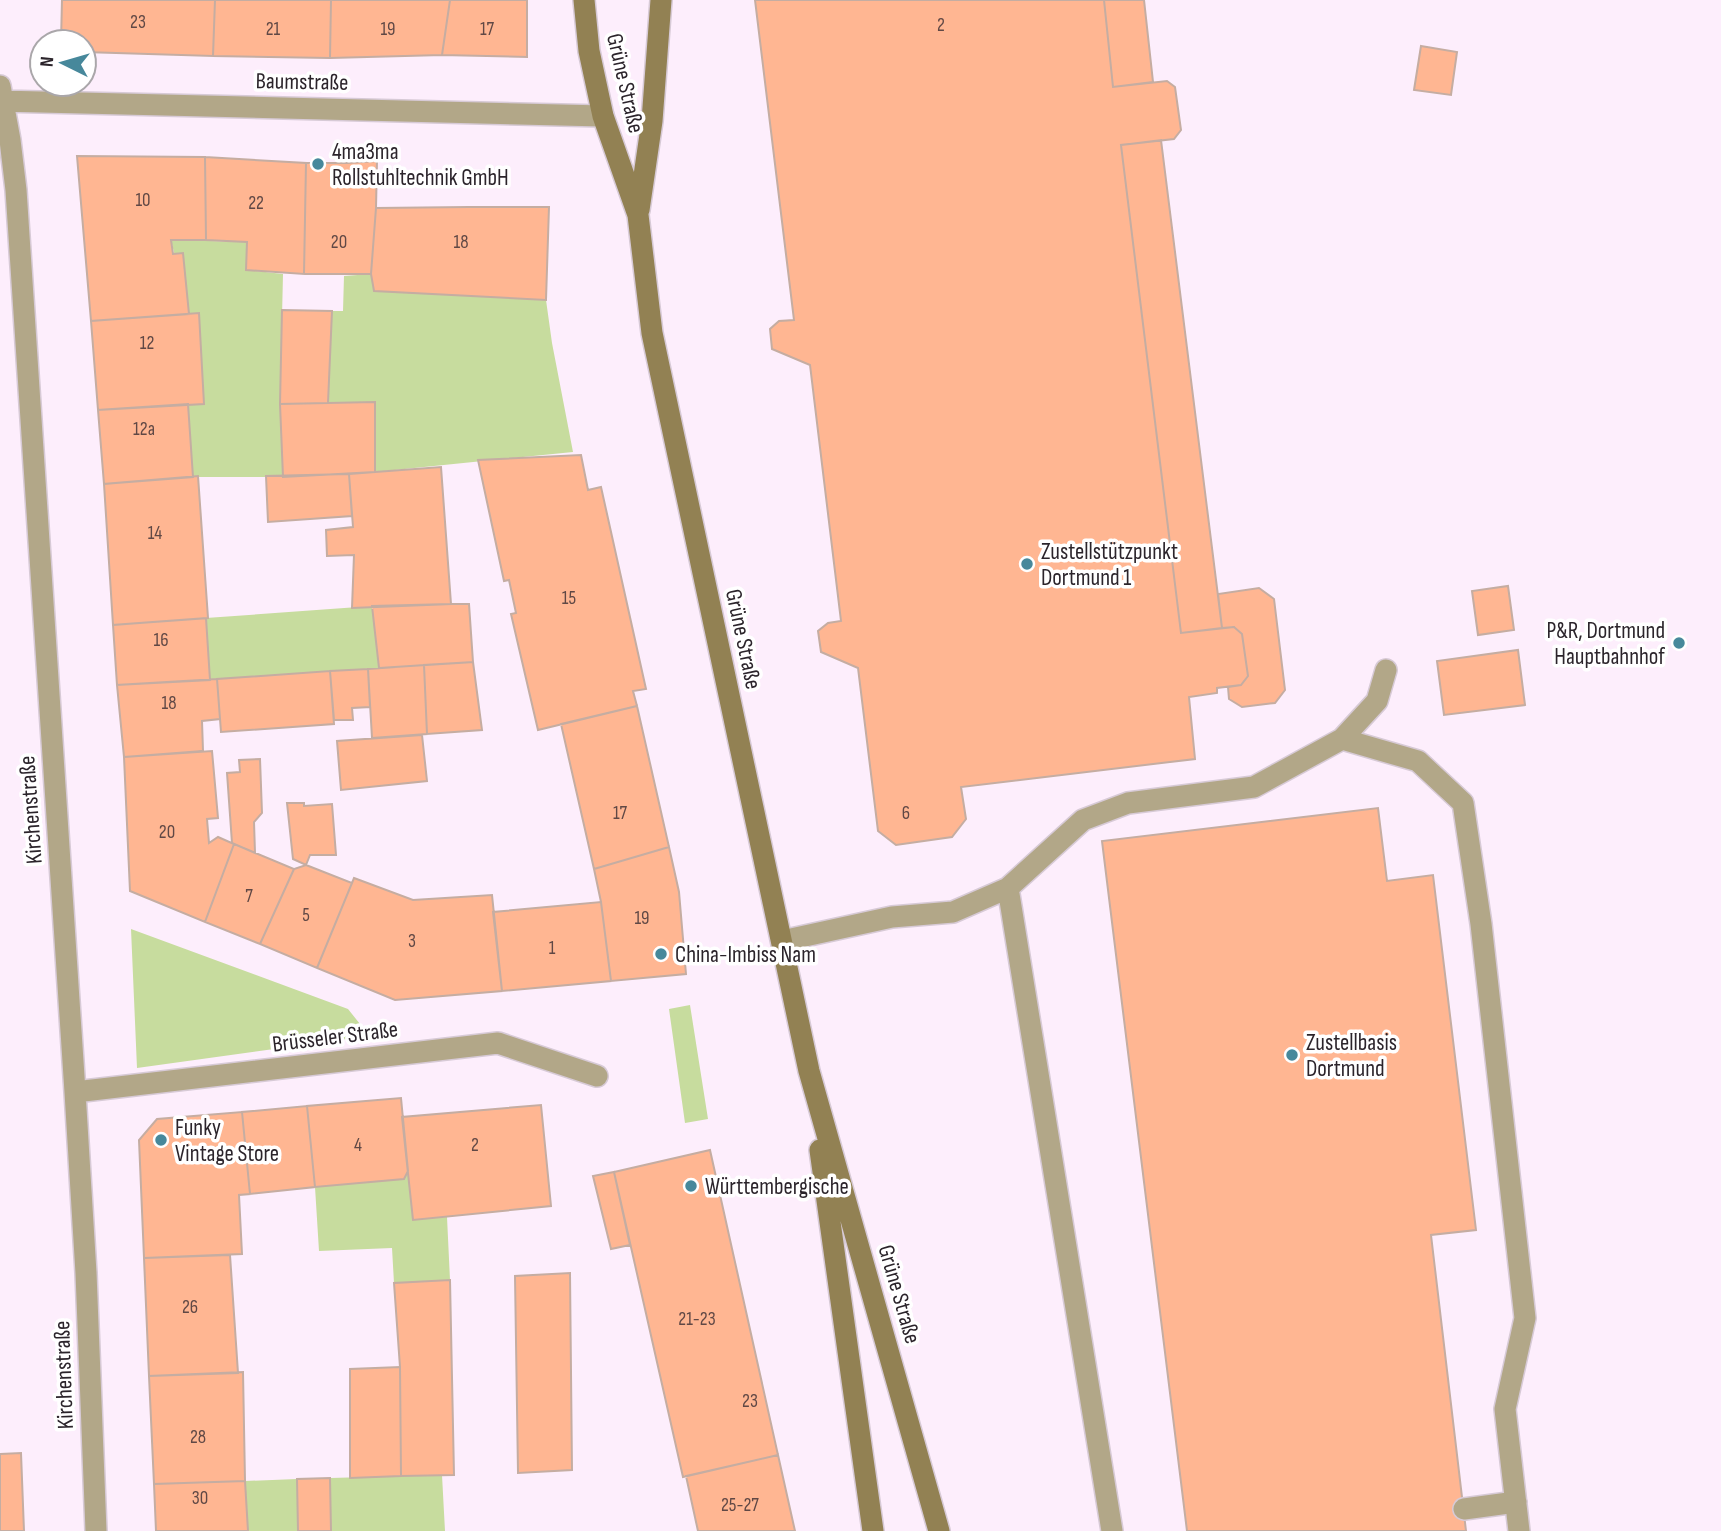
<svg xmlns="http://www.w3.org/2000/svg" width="1721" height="1531" viewBox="0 0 1721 1531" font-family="'Sofia Sans Condensed',sans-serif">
<rect width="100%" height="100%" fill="#fdeefc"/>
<path fill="#c7dc9e" d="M171 240 247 242 246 270 283 274 280 404 283 477H193L188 404 204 403 199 314H189Z
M371 274 374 291 546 300 552 343 573 452 375 472V402L328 403 332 311H343L344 276Z
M372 606 379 668 210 680 206 618Z
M131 929 348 1009 360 1024 354 1038 137 1068Z
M690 1005 708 1119 685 1123 669 1009Z
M408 1171 413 1219 447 1217 450 1280 394 1283 392 1248 319 1251 315 1187 404 1179Z
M442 1475 445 1531H331L330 1478Z
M297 1479 298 1531H248L245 1481Z"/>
<path fill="#ffb692" stroke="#c5ada2" stroke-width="2" d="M62 0H215L213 56 84 52V42H61Z
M215 0H331L330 58 213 56Z
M331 0H450L442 55 330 58Z
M450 0H527V57L442 55Z
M755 0H1104L1113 87 1167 81 1175 87 1181 130 1174 139 1121 145 1181 633 1234 627 1242 634 1248 676 1241 685 1217 688V693L1189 697 1195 759 961 787 966 819 952 837 896 845 878 831 858 668 821 652 818 631 828 623 841 621 810 365 772 349 770 329 779 321 794 320Z
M1104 0H1144L1153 82 1113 87Z
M1421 46 1457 52 1451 95 1414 90Z
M1161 140 1222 628 1181 633 1121 145Z
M77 156 205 157 206 240H171L173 254 183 253 189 314 91 321Z
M205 157 306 163 304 274 246 270 247 242 206 240Z
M377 161 376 208 371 274H304L306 163H347Z
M469 207H549L546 300 374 291 371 274 376 208Z
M282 310 332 311 328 403 280 404Z
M199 313 204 404 98 410 91 321Z
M375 402V472L283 477 280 404Z
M188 404 193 477 104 484 98 410Z
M581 455 588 490 601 487 646 689 633 691 637 706 538 730 511 614 516 613 509 580 504 581 478 460Z
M441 467 451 604 352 608 354 555 327 556 326 530 353 527 349 474Z
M349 474 352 516 268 522 266 476Z
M198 476 208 618 113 625 104 484Z
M1508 586 1514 630 1478 635 1472 591Z
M1259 588 1274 599 1285 690 1275 703 1242 707 1229 699 1228 687 1241 685 1248 676 1242 634 1234 627 1222 628 1218 594Z
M451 604H469L473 662 379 668 372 606Z
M206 618 210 680 117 685 113 625Z
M1518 650 1525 705 1444 715 1437 661Z
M473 662 482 730 427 734 424 665Z
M424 665 427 734 372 738 368 669Z
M368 669 370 707 352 708 353 720H334L330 671Z
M330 671 334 724 221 732 217 679Z
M217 679 220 719 202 721 203 751 124 757 117 685Z
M637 706 669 847 594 869 561 724Z
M422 735 427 781 341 790 337 741Z
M212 751 218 818 207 819 209 843 218 837 234 844 205 922 130 891 124 757Z
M260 759 262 813 254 822 255 853 232 843 227 773 240 772 239 760Z
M287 803H304V806L332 804 336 855H310L306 865 293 859Z
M1378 808 1387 881 1433 875 1476 1230 1431 1235 1466 1531H1187L1102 841Z
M234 844 294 869 260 944 205 922Z
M669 847 679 892 686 974 611 981 601 902 594 869Z
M306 865 352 883 317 968 260 944 294 869Z
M354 878 413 900 492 895 502 991 395 1000 317 968Z
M601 902 611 981 502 991 493 912Z
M401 1098 408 1171 404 1179 315 1187 307 1106Z
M541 1105 551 1206 413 1220 402 1117Z
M307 1106 315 1187 250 1194 242 1112Z
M242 1112 250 1194 239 1195 242 1254 144 1258 139 1140 157 1119Z
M710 1150 778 1455 683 1477 614 1172Z
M614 1172 630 1245 611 1249 593 1176Z
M230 1255 238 1373 149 1376 144 1258Z
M570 1273 572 1470 518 1473 515 1276Z
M450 1280 454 1475 401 1476 400 1367 394 1283Z
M400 1367 401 1476 350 1478V1369Z
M243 1372 245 1481 154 1484 149 1376Z
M21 1453 24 1531H0V1454Z
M778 1455 795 1531H698L686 1476Z
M330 1478 331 1531H298L297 1479Z
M245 1481 248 1531H156L154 1484Z"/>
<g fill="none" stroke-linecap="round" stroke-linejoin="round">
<defs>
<path id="lane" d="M1342 739 1418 761 1463 803 1481 924 1525 1318 1505 1409 1519 1531
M1008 888 1112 1531
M782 941 892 917 953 912 1008 888 1083 820 1128 803 1254 787 1342 739 1377 701 1386 670
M1464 1509 1516 1502"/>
<path id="street" d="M0 86 10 140 16 190 75 1092 86 1273 96 1531
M0 101 603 116
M75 1092 498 1043 597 1076"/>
<path id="secondary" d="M584 0 589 51 603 116 638 215 652 333 809 1071 939 1531
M639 210 652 121 661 0
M820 1150 873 1531"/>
</defs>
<use href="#lane" stroke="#d7cad6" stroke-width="24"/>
<use href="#street" stroke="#d7cad6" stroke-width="24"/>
<use href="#secondary" stroke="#d7cad6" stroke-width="24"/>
<use href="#lane" stroke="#b2a788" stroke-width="21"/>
<use href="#street" stroke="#b2a788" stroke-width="21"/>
<use href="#secondary" stroke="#928153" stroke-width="21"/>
</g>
<g fill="#47889b" stroke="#fff" stroke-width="2.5">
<circle cx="318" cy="164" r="7"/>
<circle cx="1027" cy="564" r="7"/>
<circle cx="1679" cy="643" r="7"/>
<circle cx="661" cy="954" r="7"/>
<circle cx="1292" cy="1055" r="7"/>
<circle cx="161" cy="1140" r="7"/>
<circle cx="691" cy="1186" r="7"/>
</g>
<g text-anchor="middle" stroke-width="7" stroke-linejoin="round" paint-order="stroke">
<g font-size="19" fill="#604845">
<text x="138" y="28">23</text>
<text x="941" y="31">2</text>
<text x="273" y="35">21</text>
<text x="388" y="35">19</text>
<text x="487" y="35">17</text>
<text x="143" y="206">10</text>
<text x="256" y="209">22</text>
<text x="339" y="248">20</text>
<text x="461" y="248">18</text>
<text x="147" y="349">12</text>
<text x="144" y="435">12a</text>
<text x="155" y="539">14</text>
<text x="569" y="604">15</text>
<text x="161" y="646">16</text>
<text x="169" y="709">18</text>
<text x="620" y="819">17</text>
<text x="906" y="819">6</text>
<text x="167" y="838">20</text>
<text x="249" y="902">7</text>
<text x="306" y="921">5</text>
<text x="642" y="924">19</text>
<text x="412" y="947">3</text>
<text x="552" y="954">1</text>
<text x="358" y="1151">4</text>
<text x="475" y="1151">2</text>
<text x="190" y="1313">26</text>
<text x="697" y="1325">21-23</text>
<text x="750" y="1407">23</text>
<text x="198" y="1443">28</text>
<text x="200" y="1504">30</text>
<text x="740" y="1511">25-27</text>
</g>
<g font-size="23" fill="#2b242b" stroke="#fff">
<text transform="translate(302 81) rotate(1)" y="8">Baumstraße</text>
<text transform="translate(626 83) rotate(77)" y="8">Grüne Straße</text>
<text transform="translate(744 639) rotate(78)" y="8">Grüne Straße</text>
<text transform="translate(30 810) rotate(-94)" y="8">Kirchenstraße</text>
<text transform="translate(335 1036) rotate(-7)" y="8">Brüsseler Straße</text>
<text transform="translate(900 1294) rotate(74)" y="8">Grüne Straße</text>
<text transform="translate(63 1375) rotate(-92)" y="8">Kirchenstraße</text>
</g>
<g font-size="23" fill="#2b242b" stroke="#fff" text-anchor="start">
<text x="332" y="159">4ma3ma<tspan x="332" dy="26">Rollstuhltechnik GmbH</tspan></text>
<text x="1041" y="559">Zustellstützpunkt<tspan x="1041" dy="26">Dortmund 1</tspan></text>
<text x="1665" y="638" text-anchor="end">P&amp;R, Dortmund<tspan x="1665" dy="26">Hauptbahnhof</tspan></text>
<text x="675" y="962">China-Imbiss Nam</text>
<text x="1306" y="1050">Zustellbasis<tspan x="1306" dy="26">Dortmund</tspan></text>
<text x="175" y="1135">Funky<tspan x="175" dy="26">Vintage Store</tspan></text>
<text x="705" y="1194">Württembergische</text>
</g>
</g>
<g transform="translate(63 63) rotate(275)"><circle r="33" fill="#ffffff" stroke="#aaa7aa" stroke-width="2"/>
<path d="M0-5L12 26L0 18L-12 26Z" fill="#47889b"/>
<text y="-10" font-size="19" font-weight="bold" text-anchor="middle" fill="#2b242b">N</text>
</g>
</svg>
